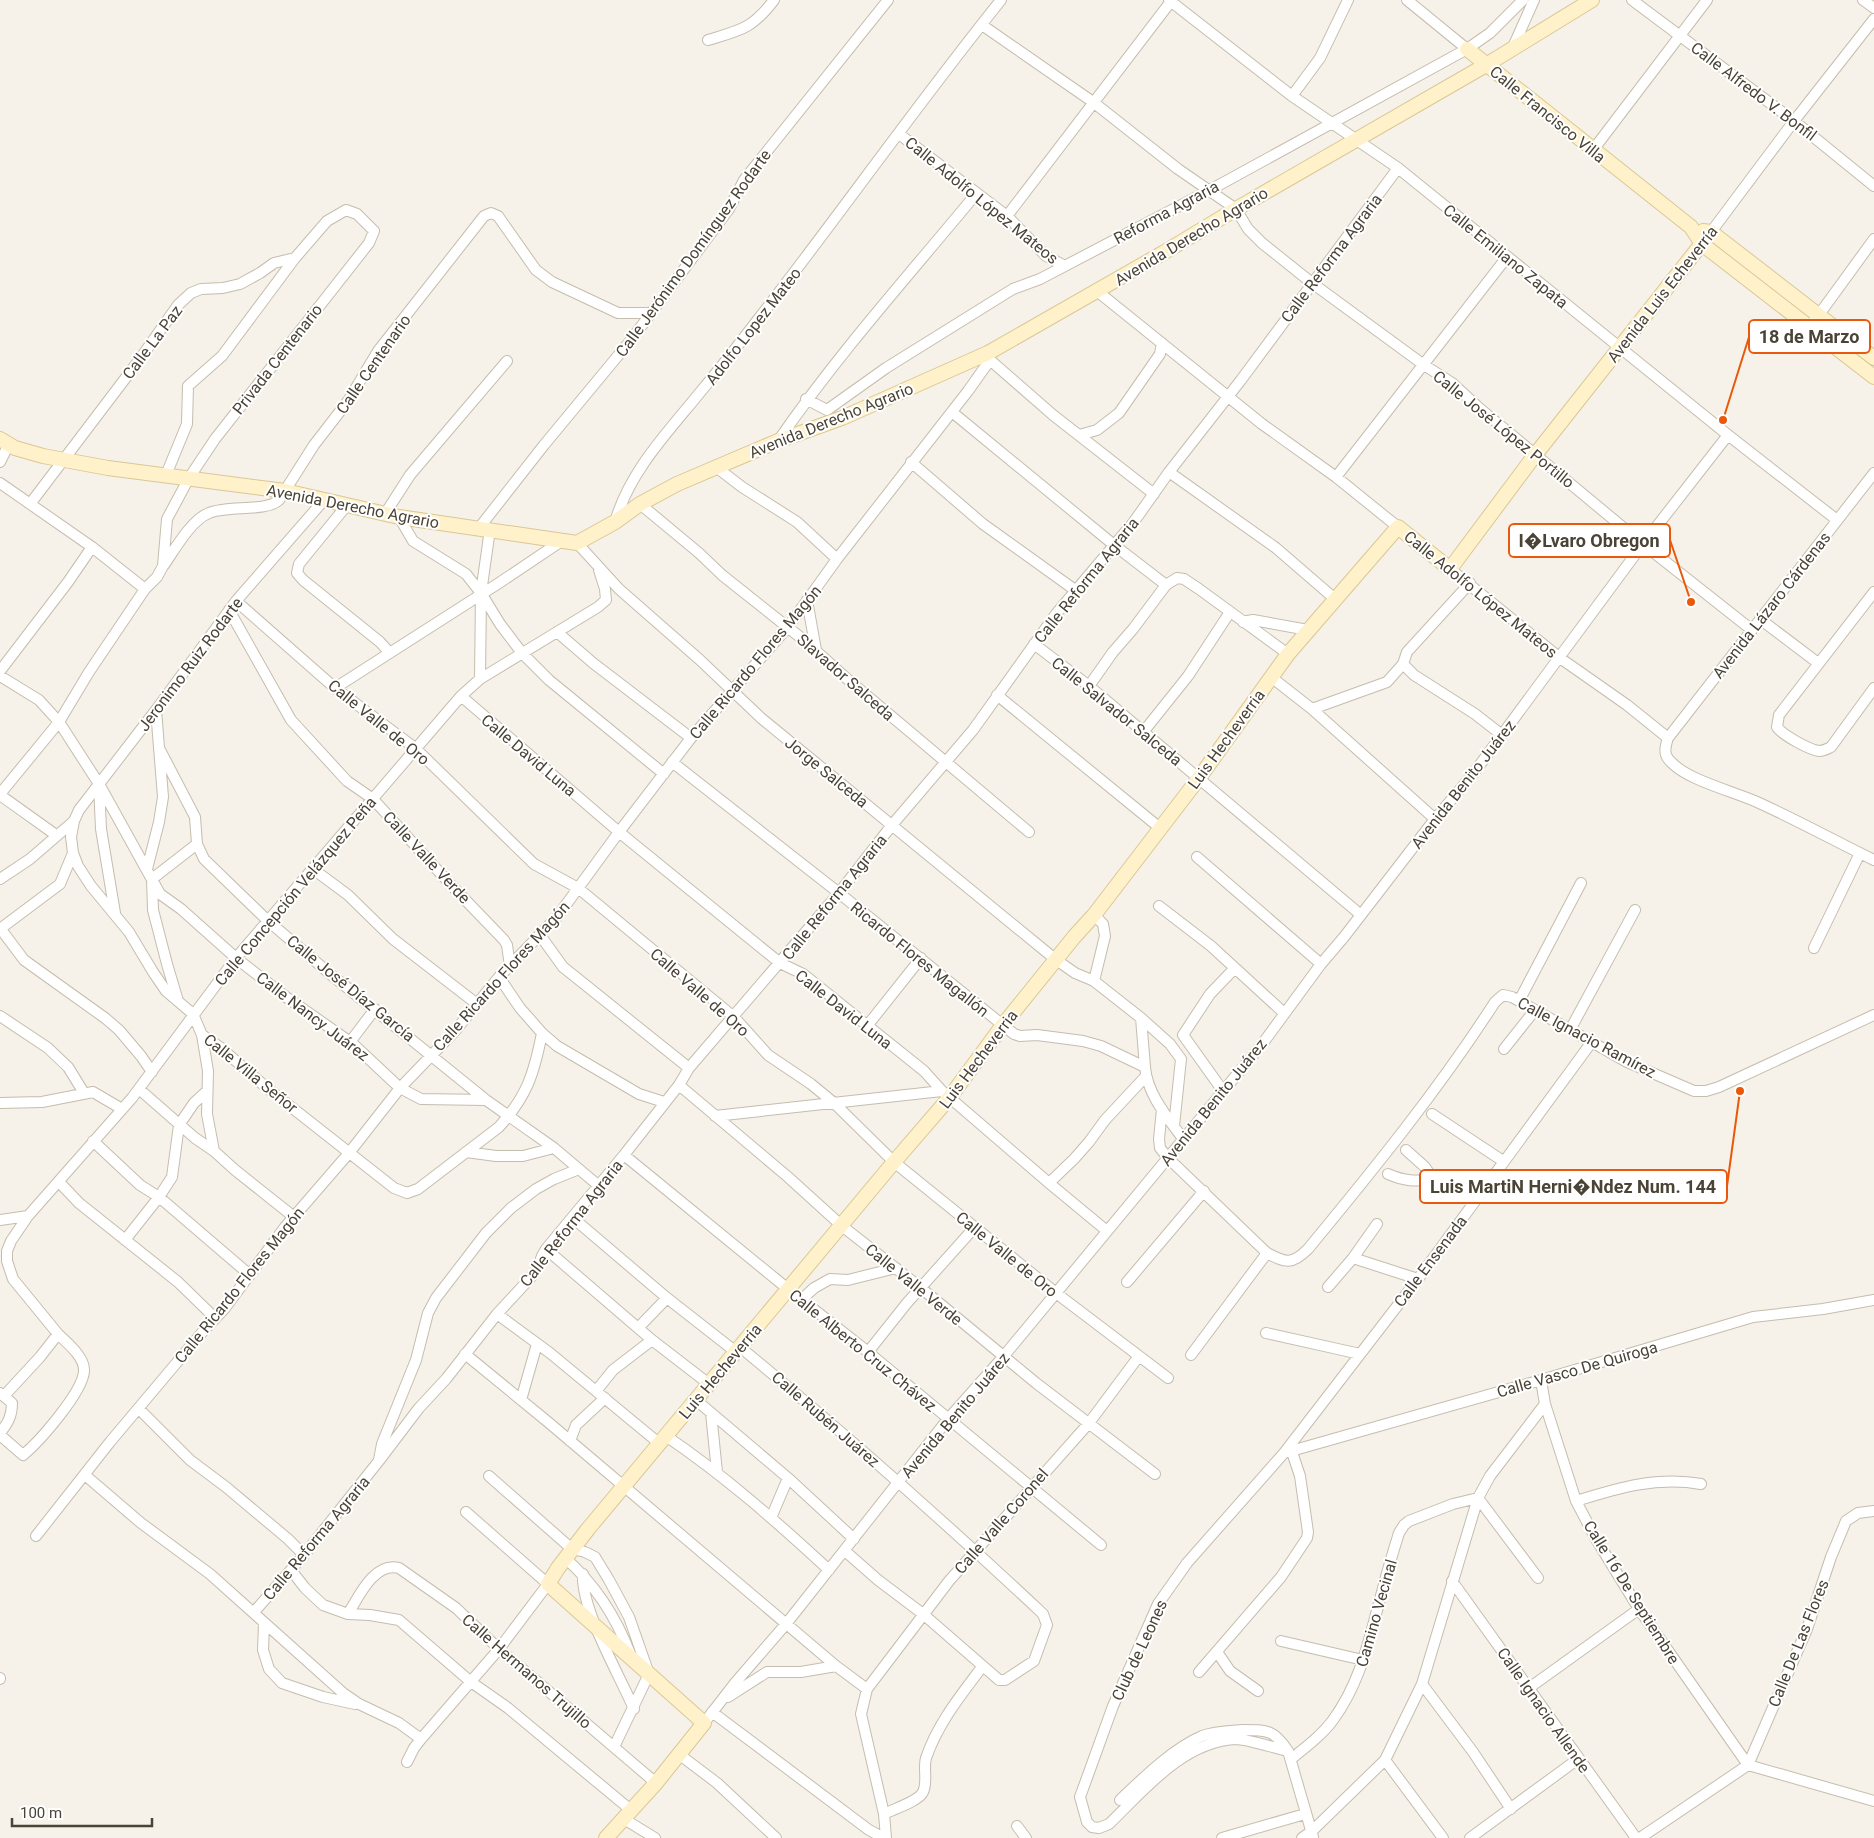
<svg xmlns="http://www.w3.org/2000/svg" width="1874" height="1838" viewBox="0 0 1874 1838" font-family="Roboto,sans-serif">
<rect width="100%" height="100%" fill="#f6f2e9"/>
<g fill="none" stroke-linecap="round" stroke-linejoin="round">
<defs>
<path id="street" d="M1169 0 1292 96 1398 168 1728 435 1837 520
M1407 0 1467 49
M1632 0 1794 121 1874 186
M1863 0 1874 8
M982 25 1093 102 1178 169 1236 209 1248 229 1262 243 1312 283 1424 365 1452 383 1478 407 1643 544 1752 630
M708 40C741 30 752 29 774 0
M1513 47 1534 0
M1292 96 1320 58 1348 0
M899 134 1007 216 1046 256 1065 266
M1593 150 1707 0
M1007 216 1172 0
M1711 232 1794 121 1874 19
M1097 291 1262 424 1336 477 1398 527
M1810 327 1874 239
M989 356 990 360 1053 415 1154 494
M806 399 827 410 886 368 1000 297 1013 289 1040 279 1210 190 1467 49 1490 33 1523 0
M952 412 1114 545 1166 585
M1079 435 1097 430 1119 413 1160 354 1162 343
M778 441C838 354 909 275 976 194
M0 462 9 444
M911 462 983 524 1075 590
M716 467 742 487 797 522 837 559
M1169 472 1276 548 1335 599
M1874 473 1668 738C1665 747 1663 755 1671 762 1689 781 1733 791 1757 802 1797 820 1835 841 1874 860
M1336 477 1507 257
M0 483 92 547 145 589
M324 500 236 601 156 710 79 810 74 821 71 837 73 853 78 866 91 886 129 932 153 972 166 991 193 1014 202 1035 221 1048 267 1088 394 1188 407 1193 418 1189 499 1127C527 1096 534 1074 542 1033
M30 504 140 359 178 305 191 293 201 289 223 288 240 284 260 273 274 263 295 258
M640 504 699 553 722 575 805 641 846 678 1029 832
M347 505 299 564 297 573 303 580 380 642 389 652
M385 514 410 475 507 361
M399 517 413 541 466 574 481 593
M615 522C630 470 669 431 702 390 723 365 743 339 763 313 843 210 919 102 1001 0
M479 528 544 445 631 340 729 209 744 180 888 0
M577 543 619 589 700 660 761 718 1055 959 1075 973 1094 981 1141 1018 1170 1044 1181 1059 1174 1126
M164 565C175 549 191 520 209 513 227 505 267 512 279 500L314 445 348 401 378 351 484 216 491 213 498 216 536 270 552 282 618 313H650
M1450 569 1560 658 1627 705 1668 738
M1874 592 1779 715 1777 727C1782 735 1810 750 1819 751 1824 751 1827 749 1831 747L1874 688
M481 593 490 529
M807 600 816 650
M236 601 335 688 415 748 534 864 578 888 734 1017 768 1055 811 1084 834 1103 894 1162 1056 1293 1168 1378
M229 610 291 720 347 781 373 799 451 885 504 940 507 945 510 966
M1760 619 1818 663
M1243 622 1253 620 1308 630
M557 632 593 663 691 738
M1034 644 1089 686 1361 915
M1403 664 1414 675 1475 714 1502 735
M0 671 68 582 92 547
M0 676 39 700 59 722 99 784 101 829 115 913
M1271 677 1312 709 1435 819
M480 679 481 593 500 624 522 653 549 680 664 774
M1089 686 1113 652 1133 629 1166 585 1177 578 1184 579 1199 589 1288 654
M335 688 499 583 563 540
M997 695 1160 828
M461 696 619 832 780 963 803 974 924 1071 942 1091 1049 1183 1107 1231
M1312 709 1387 682 1403 664 1407 652 1470 583
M1144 731 1188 676 1230 612
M159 748 195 817 197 844 204 859 267 920 329 973 486 1100 554 1148 599 1186
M672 762 839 893 1014 1034 1020 1036 1037 1035 1083 1041 1101 1046 1145 1067C1147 1094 1168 1118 1184 1140
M99 784 160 894 181 909 236 958 286 997 353 1044 400 1088 421 1099 486 1100
M0 794 59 722 89 672 145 589 157 577 163 566 167 519 189 478 215 439 369 243 374 231 357 214 346 210 327 221 295 258 222 356 188 386 187 424 166 475
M0 795 56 835
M1197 857 1321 964
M147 869 159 822 163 797 156 710
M313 869 348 895 393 939 477 1004
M0 879 30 859 74 821
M1159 906 1211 946 1284 1013
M0 928 24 960 105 1018 119 1030 141 1056 152 1072
M0 929 60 884 73 853
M540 935 563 967 689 1068
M1814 948 1860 853
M499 977 520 1008 542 1033 557 1046 639 1094 664 1102
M1094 981 1105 936 1103 924 1094 915
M178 1001 167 964 153 910 152 879 197 844
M1519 1001 1581 883
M0 1016 48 1048 68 1067 84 1093
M1141 1018 1145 1067
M867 1026 921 958
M1570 1030 1635 910
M202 1035 208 1071 207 1114 214 1151
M350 1042 375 1009
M1504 1049 1535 1010
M679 1085 788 1177 842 1226 921 1288 1036 1383 1155 1474
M139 1089 195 1138 214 1151 235 1170 294 1217
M1223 1091 1183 1035 1210 994 1234 969
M0 1103 42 1102 93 1092 122 1109
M1162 1109 1159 1139 1160 1148 1168 1158 1267 1253C1286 1263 1292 1265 1308 1249 1374 1169 1439 1089 1495 1002L1503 995 1512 997 1627 1062 1694 1091H1706L1719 1087 1874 1015
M1432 1114 1503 1161
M715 1116 942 1091
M93 1141 140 1185 159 1197 250 1275
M1406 1150 1425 1167 1433 1179 1474 1202
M466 1152 496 1156H523L554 1148
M624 1155 788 1289 868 1352 1101 1545
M1388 1174C1404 1181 1416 1182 1433 1179
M59 1182 79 1203 178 1282 215 1318
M1049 1183 1074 1159 1089 1142 1105 1120 1146 1076
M573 1218 667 1298 736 1352
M0 1220 28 1216
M125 1240 159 1197 172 1177 179 1125 194 1103 207 1091
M546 1249 652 1340 709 1384
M1353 1258 1418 1279
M1127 1282 1204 1191
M1328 1287 1353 1258 1377 1224
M801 1300 814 1288 830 1279 848 1280 896 1268
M497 1314 550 1353 660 1444
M638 1328 667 1298
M1266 1333 1360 1354
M740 1347C844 1433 945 1522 1043 1614L1047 1625 1034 1661 1005 1680H999L923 1614 878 1580 845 1551
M868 1352 907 1303 974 1228
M465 1354 548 1422 836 1666 867 1689
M1191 1355 1267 1253
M596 1391 613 1370 652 1340
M0 1393 12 1403C12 1416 8 1423 0 1433
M4 1396 40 1357 58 1334 13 1279 7 1261V1251L11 1241 28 1216 132 1098 236 958 461 696 480 679 598 607 606 600 605 589 599 570
M521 1400 537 1344
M696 1400 788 1478 854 1539
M1545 1404 1576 1501 1596 1539 1639 1609 1748 1765
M139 1409 190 1460 226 1487 288 1539 304 1555
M711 1413 717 1472
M0 1435 23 1455C39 1442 83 1392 84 1371 85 1357 67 1343 58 1334
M666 1436C725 1476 777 1522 829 1570
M570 1441 576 1425 605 1398
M1284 1453 1541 1380 1753 1317 1823 1309 1874 1300
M379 1460 382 1444 416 1360 428 1313 436 1298 486 1233 511 1208 536 1189 554 1179 579 1169
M85 1475 141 1523 210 1574 343 1693 359 1704 399 1723 421 1739
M489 1476 572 1549 585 1552 595 1557 609 1580 629 1617 649 1674 614 1747
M1576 1501C1618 1488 1657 1476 1701 1484
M771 1518 788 1478
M36 1536 110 1442 205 1329 225 1308 285 1227 349 1153 400 1088 455 1031 499 977 557 917 619 832 691 738 788 627 837 559 968 391 990 360
M565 1558C595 1584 617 1619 631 1656
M291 1570 305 1588 323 1605 348 1614 370 1615 399 1620 471 1682 508 1708 632 1811
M583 1574C581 1610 619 1674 634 1709
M1452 1581 1636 1838
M254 1612 304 1555 378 1462 419 1408 446 1379 497 1314 533 1275 538 1267 542 1256 546 1249 624 1155 679 1085 689 1068 839 893 892 825 973 730 1056 614 1133 523 1169 472 1241 380 1398 168
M348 1614C359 1596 374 1562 399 1568L456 1608 499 1649 656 1783
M264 1624 263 1650 269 1669 282 1683 323 1697 355 1704
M1281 1641 1363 1660
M1217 1652 1230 1671 1258 1691
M1199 1672 1281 1577 1307 1538 1308 1532 1300 1476 1292 1452
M0 1678V1679
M1422 1684 1473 1752 1511 1809
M1529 1688 1639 1609
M728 1697 767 1672H801L836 1666
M712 1712 869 1830 884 1838
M704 1723 735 1683 786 1624 948 1419 1003 1357 1263 1043 1321 964 1344 937 1435 819 1473 774 1643 544 1728 435
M1288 1751C1274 1748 1248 1739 1235 1739 1183 1742 1144 1790 1109 1824L1099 1828 1092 1827 1087 1822 1080 1797 1113 1706 1158 1604 1187 1563 1284 1453 1418 1279 1591 1043
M680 1755 717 1783 776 1838
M1291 1759C1306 1747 1322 1735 1333 1720 1362 1680 1369 1638 1382 1592 1387 1572 1393 1552 1399 1533L1404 1525 1409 1521 1453 1504 1478 1498 1538 1578
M1385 1760 1443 1838
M407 1762 414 1748 421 1739 499 1649 548 1584 466 1512
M1748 1765 1807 1629 1831 1557 1846 1521 1858 1513 1874 1511
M1120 1800C1143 1778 1172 1749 1202 1736 1215 1731 1230 1731 1243 1730 1268 1730 1274 1730 1288 1751L1313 1837
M884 1814C894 1809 919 1801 923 1792 928 1782 923 1768 926 1758 938 1723 961 1695 982 1667
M624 1819 655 1838
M1017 1826 1026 1838
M886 1838 884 1814 861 1714 867 1689 949 1581 1089 1423 1139 1356
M1222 1838 1305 1814
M1302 1838 1312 1831 1385 1760 1422 1684 1478 1498 1490 1476 1545 1404 1541 1380
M1470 1838 1578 1759
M1640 1838 1748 1765 1874 1801"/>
<path id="secondary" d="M1467 49 1691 227 1702 244 1874 377
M1703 231 1711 232 1874 358
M0 439 15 448 43 456 108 468 285 491 399 517 577 543 615 522 640 504 677 484 778 441 842 418 988 353 1163 253 1236 209 1486 65 1592 0
M606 1838 656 1783 704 1723 548 1584 558 1568 588 1529 894 1162 950 1097 1003 1025 1074 937 1094 915 1199 778 1288 654 1398 527 1450 569 1535 455 1711 232"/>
</defs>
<use href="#street" stroke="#c5bdad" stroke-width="12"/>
<use href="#secondary" stroke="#dac795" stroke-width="16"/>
<use href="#street" stroke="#fff" stroke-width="10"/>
<use href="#secondary" stroke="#fff2ca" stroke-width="14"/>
</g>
<g text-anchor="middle" stroke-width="4" stroke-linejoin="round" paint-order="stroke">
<g font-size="16" fill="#4a4336" stroke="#fff">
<text transform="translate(1754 91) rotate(37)" y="6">Calle Alfredo V. Bonfil</text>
<text transform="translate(1548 114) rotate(39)" y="6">Calle Francisco Villa</text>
<text transform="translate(982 200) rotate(39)" y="6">Calle Adolfo López Mateos</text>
<text transform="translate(1166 212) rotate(-28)" y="6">Reforma Agraria</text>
<text transform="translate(1191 236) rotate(-31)" y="6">Avenida Derecho Agrario</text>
<text transform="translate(693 253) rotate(-54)" y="6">Calle Jerónimo Domínguez Rodarte</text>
<text transform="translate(1506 256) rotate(39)" y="6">Calle Emiliano Zapata</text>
<text transform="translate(1331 258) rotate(-53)" y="6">Calle Reforma Agraria</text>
<text transform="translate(1662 294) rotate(-52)" y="6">Avenida Luis Echeverría</text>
<text transform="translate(753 326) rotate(-52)" y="6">Adolfo Lopez Mateo</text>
<text transform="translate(152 342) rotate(-53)" y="6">Calle La Paz</text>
<text transform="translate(277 359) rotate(-52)" y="6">Privada Centenario</text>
<text transform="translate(373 364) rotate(-55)" y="6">Calle Centenario</text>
<text transform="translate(831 420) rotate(-22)" y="6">Avenida Derecho Agrario</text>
<text transform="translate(1504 429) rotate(39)" y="6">Calle José López Portillo</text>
<text transform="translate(353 506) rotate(11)" y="6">Avenida Derecho Agrario</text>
<text transform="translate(1086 580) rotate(-51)" y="6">Calle Reforma Agraria</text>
<text transform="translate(1481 594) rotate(39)" y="6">Calle Adolfo López Mateos</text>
<text transform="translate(1771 605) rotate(-52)" y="6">Avenida Lázaro Cárdenas</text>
<text transform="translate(755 662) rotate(-50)" y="6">Calle Ricardo Flores Magón</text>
<text transform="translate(190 664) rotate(-53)" y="6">Jeronimo Ruiz Rodarte</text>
<text transform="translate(846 677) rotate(41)" y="6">Slavador Salceda</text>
<text transform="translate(1117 711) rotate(39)" y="6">Calle Salvador Salceda</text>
<text transform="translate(379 722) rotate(39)" y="6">Calle Valle de Oro</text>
<text transform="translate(1226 739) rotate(-54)" y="6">Luis Hecheverria</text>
<text transform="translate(529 755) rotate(40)" y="6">Calle David Luna</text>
<text transform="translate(827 772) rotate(39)" y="6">Jorge Salceda</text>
<text transform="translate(1463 784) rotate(-52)" y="6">Avenida Benito Juárez</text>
<text transform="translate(427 857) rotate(47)" y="6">Calle Valle Verde</text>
<text transform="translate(295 891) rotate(-50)" y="6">Calle Concepción Velázquez Peña</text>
<text transform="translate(834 897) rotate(-51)" y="6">Calle Reforma Agraria</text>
<text transform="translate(920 959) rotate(39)" y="6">Ricardo Flores Magallón</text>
<text transform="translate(501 976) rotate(-48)" y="6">Calle Ricardo Flores Magón</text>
<text transform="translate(351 988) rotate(39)" y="6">Calle José Díaz García</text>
<text transform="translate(700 992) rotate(41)" y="6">Calle Valle de Oro</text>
<text transform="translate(844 1009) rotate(38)" y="6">Calle David Luna</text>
<text transform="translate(313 1016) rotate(37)" y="6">Calle Nancy Juárez</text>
<text transform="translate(1587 1037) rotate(28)" y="6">Calle Ignacio Ramírez</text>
<text transform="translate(978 1059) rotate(-53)" y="6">Luis Hecheverria</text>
<text transform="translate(251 1073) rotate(39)" y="6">Calle Villa Señor</text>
<text transform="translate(1213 1102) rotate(-51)" y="6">Avenida Benito Juárez</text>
<text transform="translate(571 1223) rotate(-52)" y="6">Calle Reforma Agraria</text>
<text transform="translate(1007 1254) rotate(39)" y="6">Calle Valle de Oro</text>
<text transform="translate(1430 1261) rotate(-53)" y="6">Calle Ensenada</text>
<text transform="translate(914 1284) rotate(39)" y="6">Calle Valle Verde</text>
<text transform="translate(239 1285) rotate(-51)" y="6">Calle Ricardo Flores Magón</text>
<text transform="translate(863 1350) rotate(39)" y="6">Calle Alberto Cruz Chávez</text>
<text transform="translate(1577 1369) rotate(-16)" y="6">Calle Vasco De Quiroga</text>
<text transform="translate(720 1371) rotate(-50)" y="6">Luis Hecheverria</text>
<text transform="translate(955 1415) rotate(-50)" y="6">Avenida Benito Juárez</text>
<text transform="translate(826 1419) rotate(41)" y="6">Calle Rubén Juárez</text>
<text transform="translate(1001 1521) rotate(-49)" y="6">Calle Valle Coronel</text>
<text transform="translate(316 1538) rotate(-50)" y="6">Calle Reforma Agraria</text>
<text transform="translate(1632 1592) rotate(58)" y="6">Calle 16 De Septiembre</text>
<text transform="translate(1376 1613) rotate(-74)" y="6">Camino Vecinal</text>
<text transform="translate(1798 1643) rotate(-68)" y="6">Calle De Las Flores</text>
<text transform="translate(1139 1650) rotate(-65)" y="6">Club de Leones</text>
<text transform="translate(527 1671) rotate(41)" y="6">Calle Hermanos Trujillo</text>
<text transform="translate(1544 1710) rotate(55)" y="6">Calle Ignacio Allende</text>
</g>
</g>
<path fill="none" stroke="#e8590c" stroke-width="2" d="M1723 420L1749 337M1691 602L1670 540M1740 1091L1727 1186"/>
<g fill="#e8590c" stroke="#fff" stroke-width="2">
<circle cx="1723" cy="420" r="5"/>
<circle cx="1691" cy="602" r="5"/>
<circle cx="1740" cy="1091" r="5"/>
</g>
<g fill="#fff" stroke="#e8590c" stroke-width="2">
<rect x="1749" y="320" width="121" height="33" rx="5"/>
<rect x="1509" y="524" width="161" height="33" rx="5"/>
<rect x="1420" y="1170" width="307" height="33" rx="5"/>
</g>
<g font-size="18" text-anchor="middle" font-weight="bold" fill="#4a4336">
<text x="1809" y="343">18 de Marzo</text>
<text x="1589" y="547">I�Lvaro Obregon</text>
<text x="1573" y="1193">Luis MartiN Herni�Ndez Num. 144</text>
</g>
<path d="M12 1818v8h140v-8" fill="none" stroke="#4a4336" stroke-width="2.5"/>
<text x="20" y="1818" font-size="15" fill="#4a4336" stroke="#ffffff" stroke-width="4" paint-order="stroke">100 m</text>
</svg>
